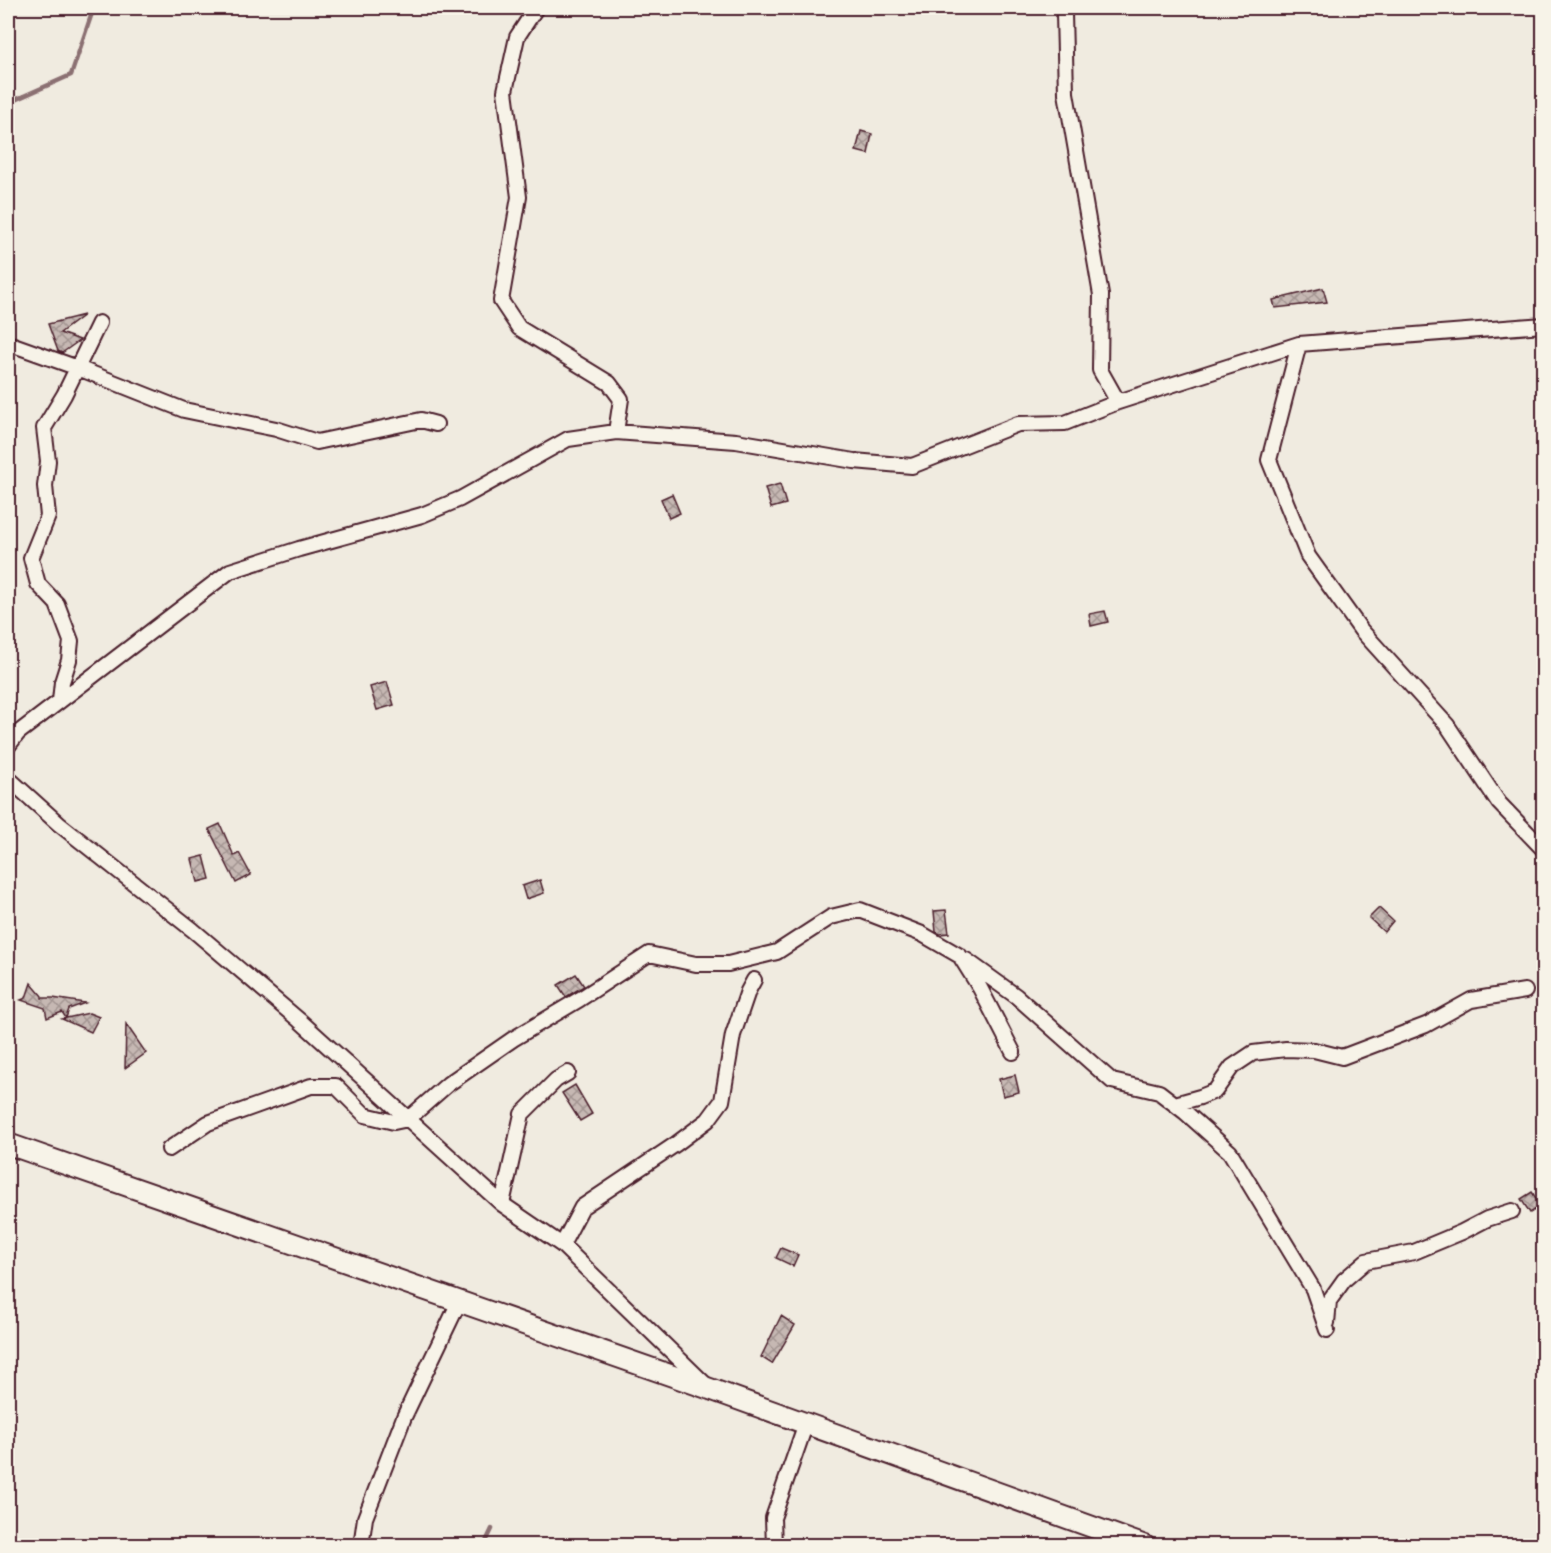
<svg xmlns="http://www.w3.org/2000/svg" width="1551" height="1553" viewBox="0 0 1551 1553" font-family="Mali,sans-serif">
<defs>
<pattern id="building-cross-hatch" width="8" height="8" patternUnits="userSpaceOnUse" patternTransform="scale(1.5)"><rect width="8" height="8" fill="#c6b8b3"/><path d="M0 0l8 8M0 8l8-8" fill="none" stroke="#a39592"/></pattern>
</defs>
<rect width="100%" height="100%" fill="#f0ebe0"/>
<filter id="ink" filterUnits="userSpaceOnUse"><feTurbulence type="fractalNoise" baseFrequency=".0167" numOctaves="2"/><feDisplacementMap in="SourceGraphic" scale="12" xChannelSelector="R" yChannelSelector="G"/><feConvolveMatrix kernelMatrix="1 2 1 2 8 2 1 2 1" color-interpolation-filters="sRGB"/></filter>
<g filter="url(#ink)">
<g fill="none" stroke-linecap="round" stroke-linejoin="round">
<path stroke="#8b6f72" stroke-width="4.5" d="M8 103 71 75 93 10 96 8
M484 1546 492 1529"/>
</g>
<path fill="url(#building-cross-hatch)" stroke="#4a1f2b" stroke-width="1.5" d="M861 131 872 134 868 154 856 151Z
M1323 288 1327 302 1275 308 1273 300Z
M84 315 60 333 80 340 62 353 58 351 48 324Z
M780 484 786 504 771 508 765 488Z
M672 494 680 513 669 518 661 499Z
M1105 611 1108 622 1091 626 1089 614Z
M387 682 394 705 377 710 370 687Z
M220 824 234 856 239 853 251 875 236 883 209 829Z
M204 856 210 879 198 882 192 859Z
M540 880 544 893 526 899 522 886Z
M1379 908 1393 921 1384 932 1369 918Z
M946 910 949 933 940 934 936 932 934 911Z
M576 974 584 986 566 997 558 985Z
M31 983 42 996V998H53L85 1003 69 1009 66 1018 62 1012 47 1018 45 1008 21 1000 26 998Z
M89 1013 99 1017 91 1032 62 1019Z
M126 1024 146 1053 125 1068Z
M1015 1075 1019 1092 1003 1096 999 1079Z
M575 1085 592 1114 580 1121 562 1093Z
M1532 1192 1541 1206 1530 1213 1521 1199Z
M781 1248 798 1255 793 1266 776 1258Z
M781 1316 795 1325 772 1364 761 1357Z"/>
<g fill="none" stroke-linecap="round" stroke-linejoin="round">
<defs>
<path id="street" d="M536 8 517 37 505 91 519 197 501 301 519 328 609 383 621 399 616 432
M1067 8 1064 14 1066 93 1101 295 1100 370 1118 402
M8 343 78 368 184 410 276 429 317 442 421 420 436 424
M1299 344 1269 460 1308 556 1361 630 1447 725 1499 803 1544 850
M60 701 62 682 69 660 71 641 57 604 38 584 31 558 48 516 45 486 48 461 44 428 64 395 99 323
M8 746 18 733 230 571 299 549 422 515 460 499 568 439 616 432 736 441 854 461 912 466 1018 424 1065 423 1118 402 1299 344 1544 325
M8 778 59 824 193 930 299 1020 502 1204 562 1245 707 1386
M966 960 1016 996 1112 1081 1159 1092 1185 1112 1230 1152 1313 1289 1327 1330
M1175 1104 1200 1097 1215 1091 1232 1067 1253 1053 1286 1049 1314 1050 1342 1057 1426 1025 1471 1000 1525 991
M169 1149 208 1123 311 1086H336L365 1115 394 1122 408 1119 448 1084 513 1039 580 999 649 954 696 964H728L777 952 831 917 860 910 922 934 960 956 980 988 1013 1052
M502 1204 522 1114 556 1080 568 1073
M562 1245 582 1207 676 1144 708 1120 722 1101 733 1035 748 991 754 980
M1327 1323 1329 1301 1344 1280 1366 1261 1414 1252 1462 1232 1487 1219 1512 1211
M361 1546 365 1518 404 1417 459 1302
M774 1546 773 1518 806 1423"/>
<path id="secondary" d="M8 1144 710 1389 1145 1546"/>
</defs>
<use href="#street" stroke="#4a1f2b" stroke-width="18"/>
<use href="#secondary" stroke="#4a1f2b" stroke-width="24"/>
<use href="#street" stroke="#f7f3e8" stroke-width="14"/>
<use href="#secondary" stroke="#f7f3e8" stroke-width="20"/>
</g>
</g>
<rect width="1551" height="1553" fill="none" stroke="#f7f3e8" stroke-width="30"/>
<rect x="15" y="15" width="1521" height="1523" fill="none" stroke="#4a1f2b" stroke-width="2" filter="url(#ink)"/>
</svg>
